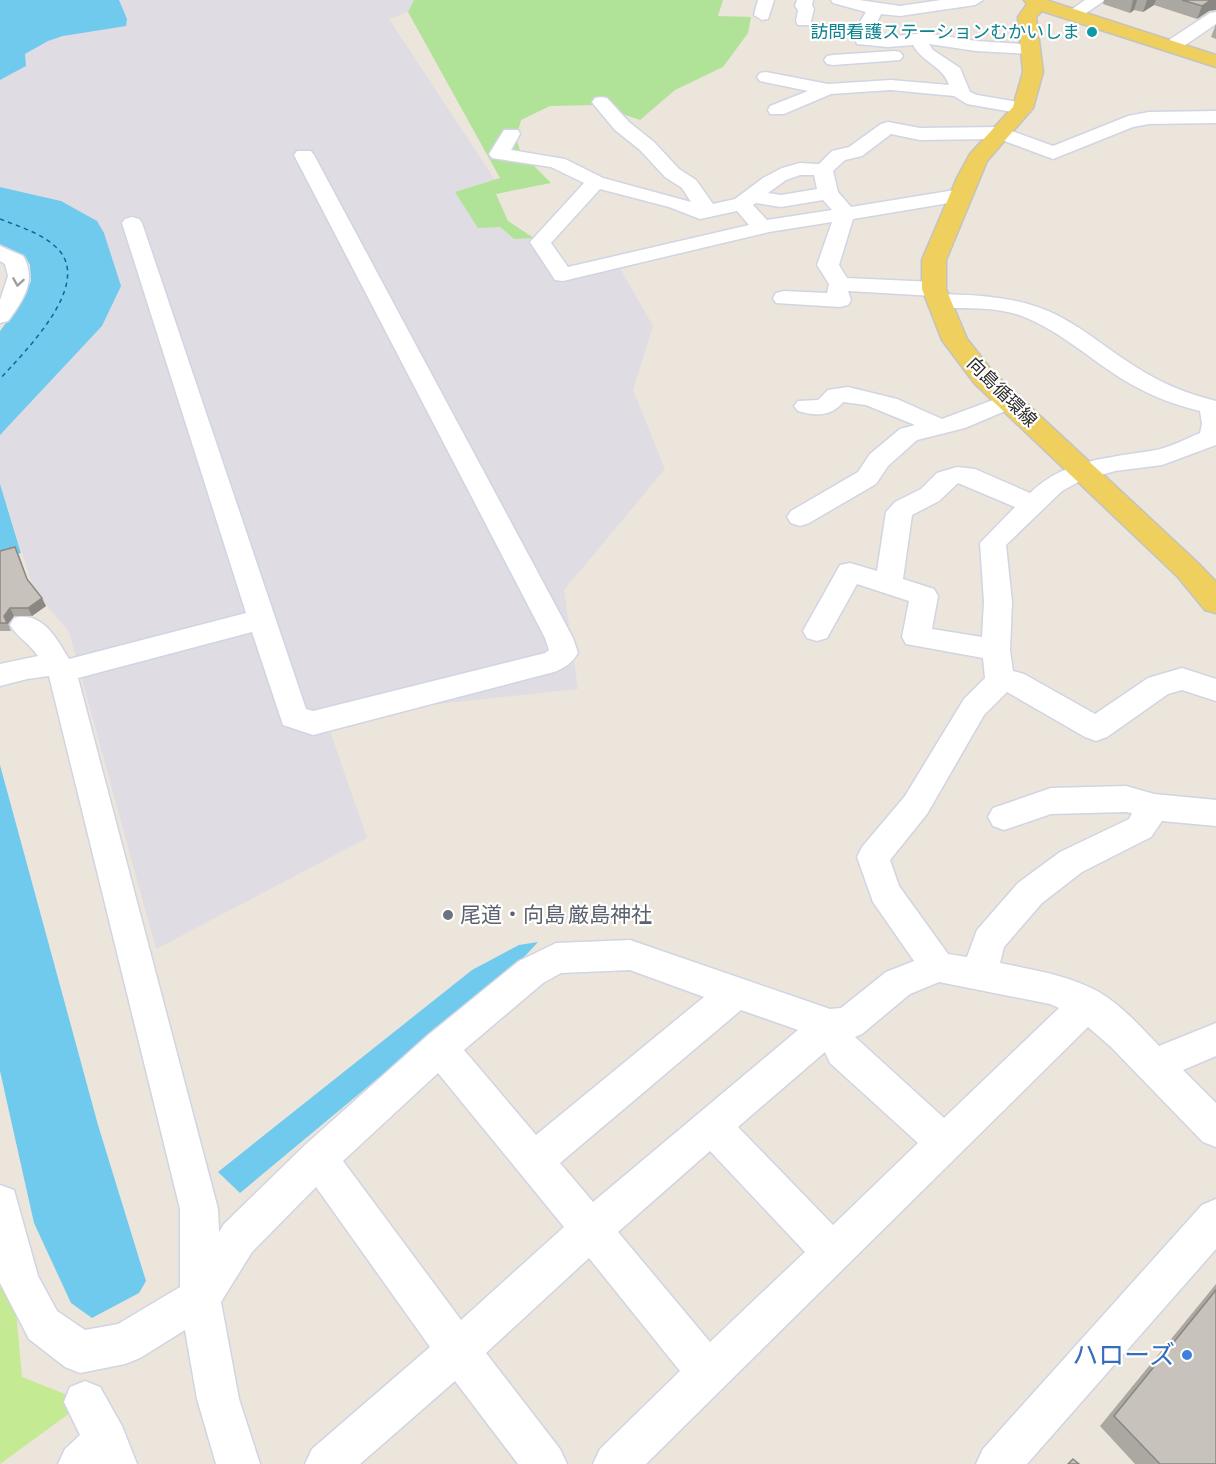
<svg xmlns="http://www.w3.org/2000/svg" width="1216" height="1464" viewBox="0 0 1216 1464" font-family="'Asap Condensed','Noto Sans JP',sans-serif">
<rect width="100%" height="100%" fill="#ece5dc"/>
<path fill="#dfdce4" d="M119 0H414L408 12 389 19 495 180 455 192 514 239 534 238 561 277 618 265 653 326 633 390 665 469 564 590 578 689 420 706 330 731 367 838 156 949 69 632 34 590 0 484V435L102 326 41 196 0 187V80L26 66 24 54 48 41 127 19 118 1Z"/>
<path fill="#b0e298" d="M414 0H723L718 16 751 17 748 33 723 67 675 90 640 120 596 105 550 106 521 120 516 139 521 153 551 183 496 194 508 221 534 238 514 239 500 227 478 228 455 192 500 178 408 12Z"/>
<path fill="#c4ea94" d="M10 1245 22 1377 85 1402 0 1464V1251Z"/>
<path fill="#6fcaee" d="M0 0H119L127 19 126 26 63 36 48 41 25 54 26 66 0 80Z
M0 187 61 201 97 221 104 233 121 286 102 326 0 435V331L20 304 31 281 30 265 25 256 0 244Z
M0 484 21 553 6 557 0 595Z
M0 765 98 1125 146 1281 139 1293 92 1318 71 1303 34 1223 0 1071Z
M538 942 526 955 240 1193 218 1172 472 970 519 945Z"/>
<g fill="none" stroke-linecap="round" stroke-linejoin="round">
<path stroke="#0e6799" stroke-width="1.5" stroke-dasharray="4.5 4" stroke-linecap="butt" d="M0 219C20 227 42 233 58 249 93 286 23 353 0 379"/>
<defs>
<path id="minor" d="M758 0H774L768 19 762 20 754 15Z
M797 0H813L812 5 814 9 810 25H798L796 21 798 10 795 6Z
M831 0H859L900 6 941 0H983L975 5 900 16 881 14 871 35 888 37 925 33 976 41 1036 45 1039 49 1036 53 1030 54 976 51 929 44 933 50 960 68 970 92 977 95 1030 104 1032 108 1030 112 1023 114 967 104 954 96 891 90 831 94 784 114H770L768 110 770 106 808 91 760 81 757 77 760 73 766 72 828 84 891 80 949 85C943 66 923 63 913 45L888 47 857 44 853 33 866 12 833 3Z
M1085 0H1105L1079 18H1067L1065 14Z
M1216 12V24L1178 50H1166L1163 46 1166 42 1210 13Z
M894 51 900 52 903 56 900 60 833 65 827 64 824 60 827 56 833 55Z
M601 97 607 98 629 122 654 142 679 169 696 180 713 204 735 199 763 178 782 168 800 163 819 164 832 151 849 147 881 124 888 122 920 128 1001 127 1053 146 1128 116 1149 112 1216 111V123L1149 124 1133 127 1053 159 999 139 920 140 891 134 862 156 845 160 833 171 838 192 851 207 961 189 968 191 971 195 968 199 961 201 853 219 839 265 847 278 934 282 942 284 945 289 939 294C974 295 1009 296 1043 309 1077 322 1105 348 1136 367 1160 383 1188 394 1216 401V445L1162 465 1115 471 1080 481 1062 491 1006 545 1012 602 1010 650 1013 671 1024 674 1095 714 1148 678 1158 675 1182 668 1216 679V701L1182 690 1168 694 1107 737 1096 741 1085 737 1007 692 984 715 927 814 890 860 899 886 948 954 967 957 977 930 1018 883 1060 852 1129 819 1132 813 1126 812 1051 814 1004 830 993 826 988 817 993 808 1051 788 1126 786 1154 794 1216 800V826L1162 821 1151 837 1082 872 1042 903 1004 947 1000 963C1034 970 1068 975 1099 992 1121 1005 1141 1027 1159 1046L1216 1023V1056L1183 1070 1216 1103V1147L1203 1142 1111 1047 1088 1027 646 1464H593L600 1449 680 1371 589 1258 486 1353 560 1449 567 1464H518L455 1381 360 1464H305L312 1449 430 1347 316 1187 252 1252 221 1302 239 1399 260 1464H216L197 1399 185 1330 140 1358 125 1364 80 1373 65 1367 29 1339 0 1283V1185L14 1190 38 1276 57 1311 85 1330 118 1324 180 1287V1209L49 676 27 679 0 686V664L38 656C30 644 17 637 10 625L14 618C42 610 57 639 69 659L246 613 122 223 125 219 132 217 139 219 142 223 306 709 313 711 545 653 549 650 545 638 294 155 297 151H311L314 155 573 638 578 653C572 663 565 668 554 672L313 735 283 725 252 632 78 678 218 1209 219 1232 224 1224 305 1145 427 1036 519 961 556 943 630 940 830 1009 841 1008 886 972 914 961 873 902 857 857 862 847 905 796 964 699 985 678 983 658 906 644 902 637 909 601 857 584 827 638 817 641 807 638 803 631 840 565 850 563 877 571 886 512 895 502 921 489 937 473 957 467 975 469 1030 493C1065 459 1110 458 1156 450 1170 447 1186 439 1200 433L1202 424 1200 411C1171 404 1144 393 1119 377 1085 355 1055 327 1016 314 992 307 964 308 938 308L930 306 927 301 934 296 848 291 851 300 848 305 840 307 776 303 773 298 776 293 784 291 827 293 829 284 817 265 832 222 769 232 563 281 555 280 530 242 584 183 551 167 492 158 489 154 504 130H518L520 134 511 150 565 159 603 178 691 202 682 188 665 177 640 150 615 130 595 106 592 102 595 98ZM800 175H814L817 189 781 195 768 193 786 180ZM600 189 669 207 700 219 737 211 749 225 568 267 551 243ZM823 200 832 210 767 220 753 205 756 203 781 207ZM958 483 1015 507 980 543 984 602 982 637 932 629 938 596 934 589 903 579 912 515 939 501ZM630 970 704 997 536 1135 464 1050 543 983 561 973ZM939 982 1050 1004 1059 1008 944 1118 855 1037 862 1034 910 994ZM741 1010 798 1030 593 1202 560 1163ZM825 1052 830 1063 918 1143 833 1225 738 1127ZM438 1073 564 1227 461 1320 343 1161ZM710 1151 805 1252 710 1342 618 1232Z
M0 246 23 256C38 280 22 302 8 321L0 323V300L8 276 5 264 0 261Z
M848 387 897 399 942 419 1009 394 1017 396 1021 401 1017 406 965 428 917 440 888 466 876 484 809 523 800 526 791 523 787 517 791 511 858 472 870 454 900 429 915 425 866 405 843 402C831 417 815 416 798 411L794 406 798 401 818 400 828 390Z
M1216 1199V1249L1027 1464H976L983 1449 1202 1205Z
M85 1381 100 1387 122 1426 137 1464H58L65 1449 80 1435 64 1402 70 1387Z"/>
<path id="major" d="M1024 0H1046L1216 55V67L1042 11 1036 17 1043 72 1033 108 987 161 946 260V289L967 339 993 372 1198 563 1216 582V613L1205 610 1178 577 975 384 942 340 922 289V260L957 178 970 154 1013 107 1023 72 1018 17 1027 4Z"/>
</defs>
<use href="#minor" stroke="#d1d4e2" stroke-width="3"/>
<use href="#major" stroke="#c3c3c3" stroke-width="3"/>
<use href="#minor" fill="#fff" fill-rule="evenodd"/>
<use href="#major" fill="#efcf5d" fill-rule="evenodd"/>
</g>
<path fill="#aba7a1" d="M1104 0H1216L1209 11 1197 19 1154 5 1143 12 1134 10 1130 13 1103 4Z
M1216 24V39L1211 37Z
M0 551 19 555 28 581 46 606 32 616H14L8 624 11 631H0Z
M1216 1284V1464H1135L1100 1426Z"/>
<path fill="#8b8883" d="M1133 0H1137L1134 10 1130 13Z
M1147 0H1156L1154 5 1143 12Z
M1211 0H1216V10L1209 11 1197 19 1202 6Z
M42 598 46 606 32 616 28 608Z
M10 608 14 616 8 624 11 631 4 616Z"/>
<path fill="#c7c2bb" stroke="#8b8883" stroke-width="1.5" d="M1182 0H1211L1202 6Z
M15 547 27 579 42 598 28 608H10L4 616 7 623H0V551Z
M1216 1290V1464H1160L1114 1416Z
M1073 1459 1079 1464H1068Z"/>
<defs><path id="oneway-chevron" d="M-2-3.5L2.5 0L-2 3.5" fill="none" stroke-width="1.6" stroke-linecap="round" stroke-linejoin="round" transform="scale(1.5)"/></defs>
<use stroke="#9f9f9f" href="#oneway-chevron" transform="translate(18 282) rotate(99)"/>
<circle fill="#0f9aa8" stroke="#fff" stroke-width="2" cx="1092" cy="32" r="6"/>
<circle fill="#6b7280" stroke="#fff" stroke-width="2" cx="448" cy="915" r="6"/>
<circle fill="#3f7fe0" stroke="#fff" stroke-width="2" cx="1187" cy="1355" r="6"/>
<g text-anchor="middle" stroke-width="4.5" stroke-linejoin="round" paint-order="stroke">
<g font-size="18" fill="#0d838f" stroke="#fff" text-anchor="end">
<text x="1080" y="38">訪問看護ステーションむかいしま</text>
</g>
<g font-size="18" fill="#2a2a2a" stroke="#fff">
<text transform="translate(1002 392) rotate(45)" y="6">向島循環線</text>
</g>
<g font-size="21" fill="#5b616d" stroke="#fff" text-anchor="start">
<text x="460" y="922">尾道・向島 厳島神社</text>
</g>
<g font-size="26" fill="#366cbe" stroke="#fff" text-anchor="end">
<text x="1175" y="1364">ハローズ</text>
</g>
</g>
</svg>
